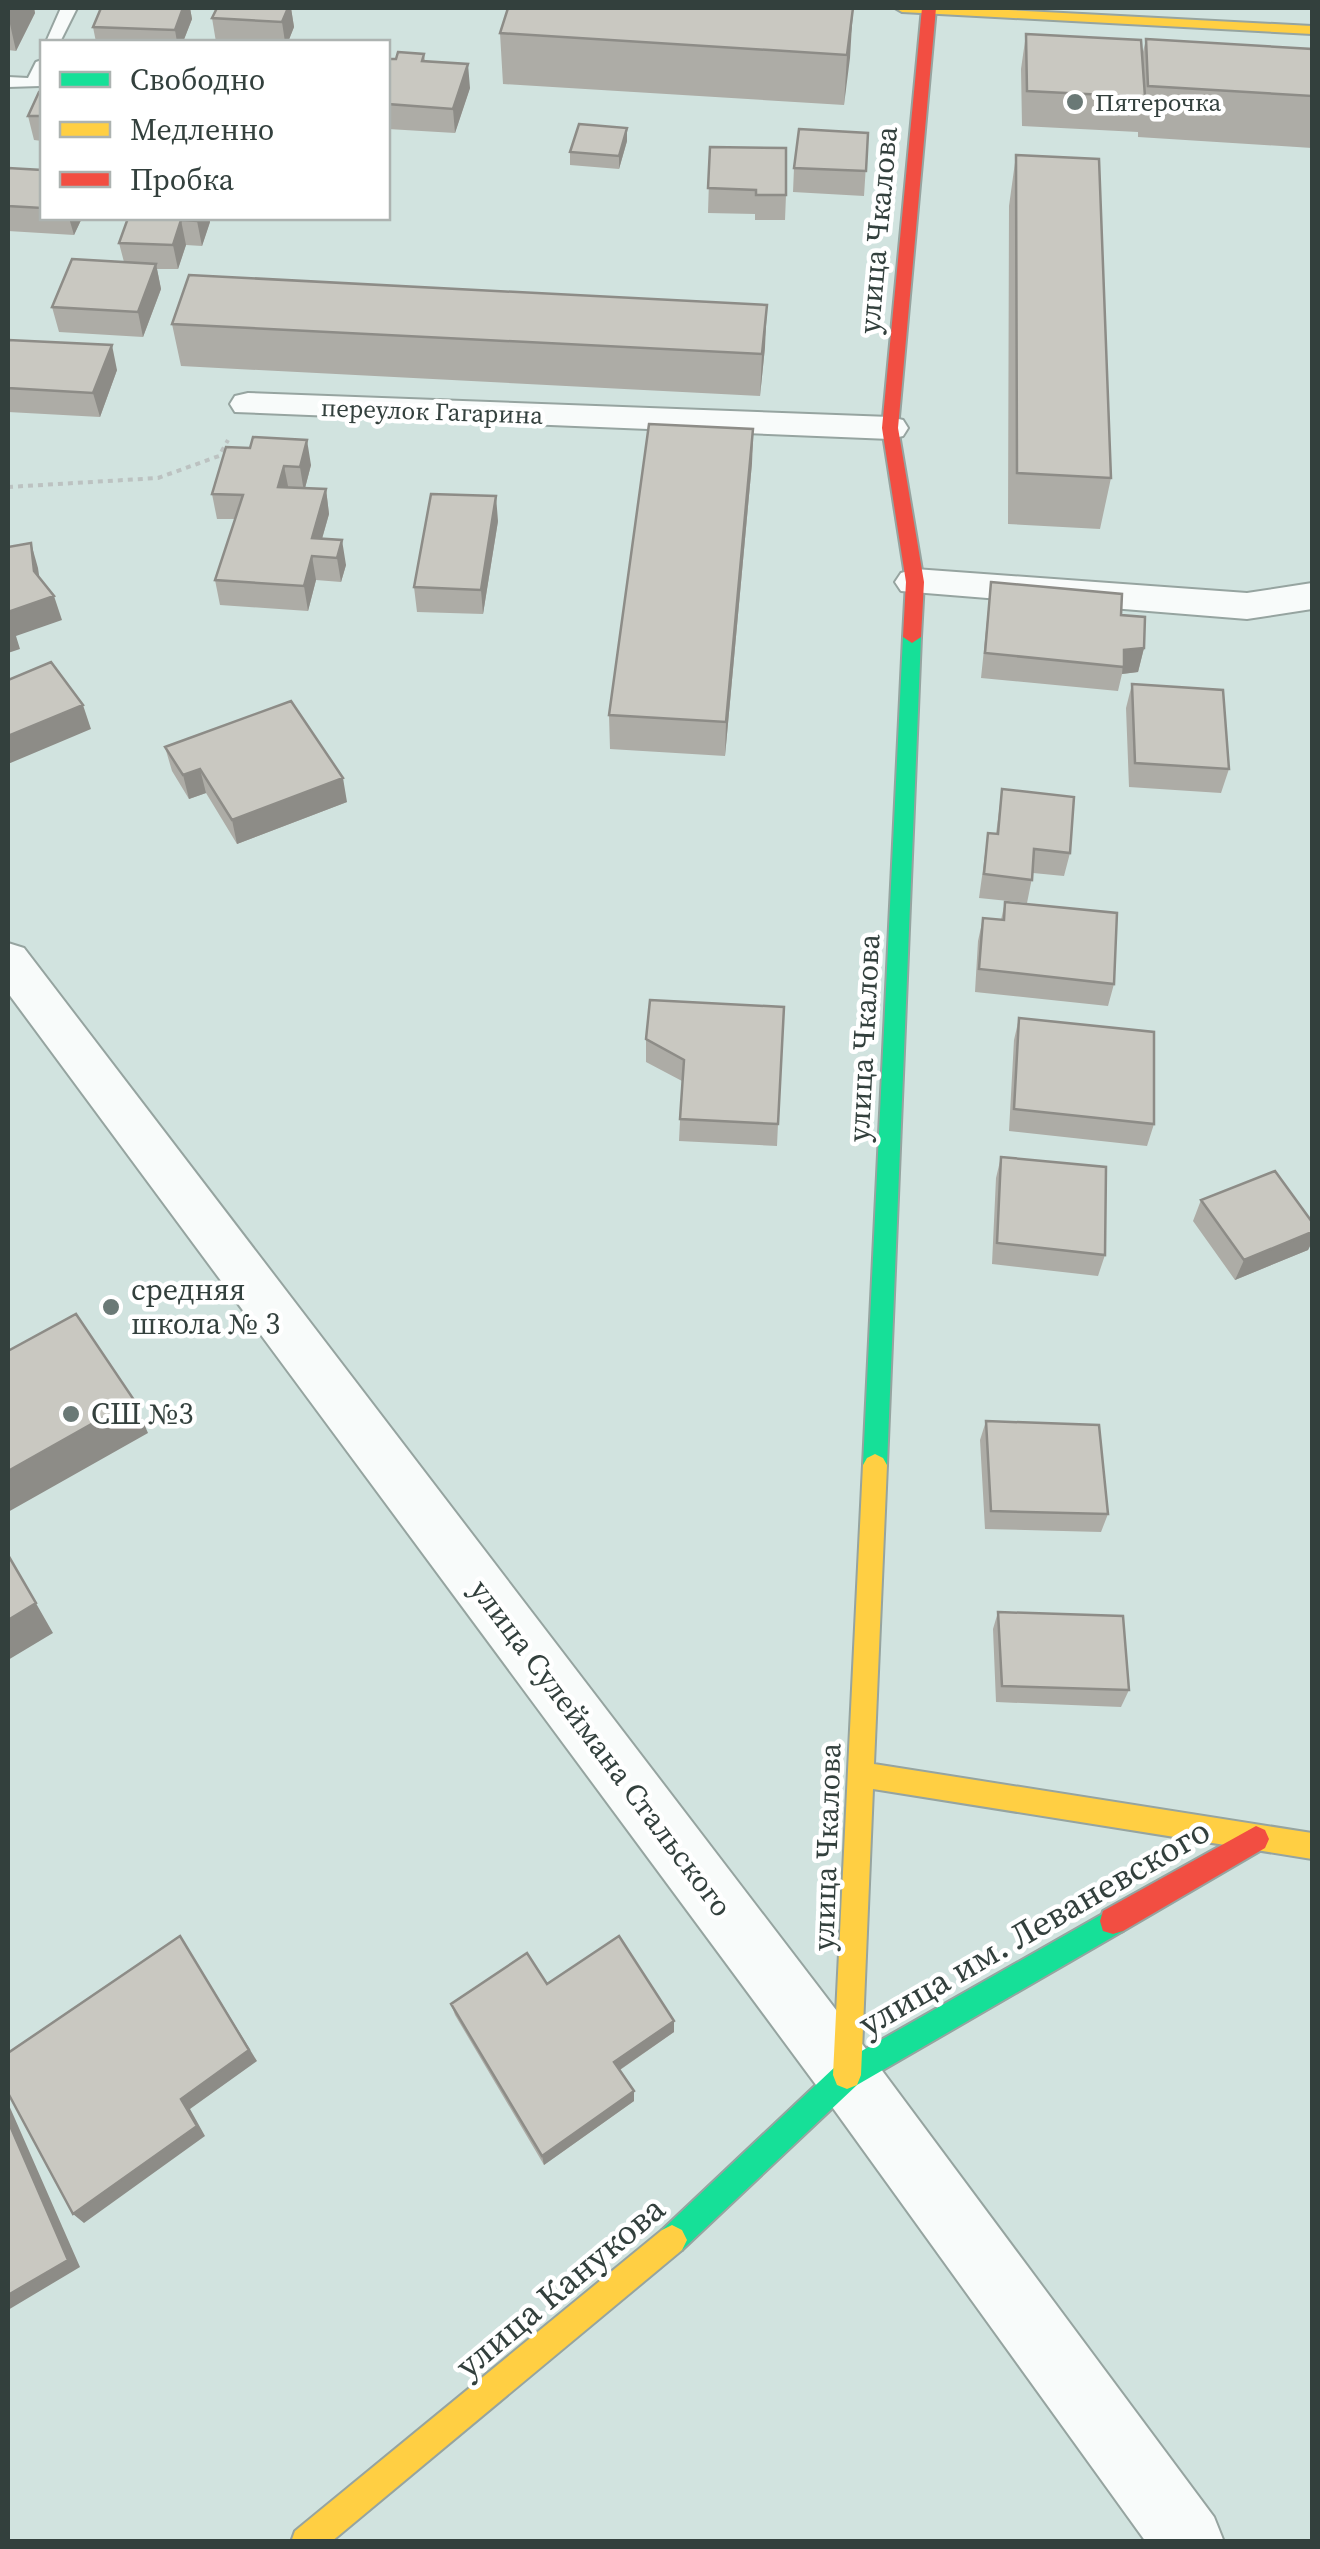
<svg xmlns="http://www.w3.org/2000/svg" width="1320" height="2549" viewBox="0 0 1320 2549" font-family="'Source Serif 4',serif">
<rect width="100%" height="100%" fill="#d1e3df"/>
<g fill="none" stroke-linecap="round" stroke-linejoin="round">
<defs>
<path id="lane" d="M61 8H77L60 42H46Z
M42 60 40 86 8 87V77L28 78 36 62Z"/>
<path id="street" d="M248 393 890 417 903 420 908 428 903 436 890 439 235 412 230 404 235 396Z
M915 569 1247 593 1312 583V609L1247 619 901 591 895 582 901 573Z
M8 943 24 948 869 2053 1214 2517 1224 2542H1146L825 2097 8 993Z"/>
<path id="fast" d="M912 631 921 637 887 1465 883 1472 875 1476 867 1472 863 1465 903 637Z
M1113 1908 1123 1911 1126 1921 1123 1931 857 2085 682 2250 672 2255 662 2250 657 2240 662 2230 837 2065Z"/>
<path id="slow" d="M895 8H970L1312 26V34L902 12Z
M875 1454 883 1458 887 1465 874 1764 1312 1833V1859L873 1789 861 2075 857 2085 847 2089 837 2085 833 2075 863 1465 867 1458Z
M672 2225 682 2230 687 2240 682 2250 331 2542H291L295 2531 662 2230Z"/>
<path id="jam" d="M922 8H936L898 428 924 582 921 637 912 643 903 637 906 582 882 428Z
M1256 1826 1265 1830 1269 1839 1265 1848 1123 1931 1113 1934 1103 1931 1100 1921 1103 1911Z"/>
</defs>
<use href="#lane" stroke="#96a4a0" stroke-width="4"/>
<use href="#street" stroke="#96a4a0" stroke-width="4"/>
<use href="#fast" stroke="#96a4a0" stroke-width="4"/>
<use href="#slow" stroke="#96a4a0" stroke-width="4"/>
<use href="#jam" stroke="#96a4a0" stroke-width="4"/>
<path stroke="#bcc2c1" stroke-width="4" stroke-dasharray="5 5" stroke-linecap="butt" d="M8 487 158 478 219 456 228 440"/>
<use href="#lane" fill="#f8fbfa" fill-rule="evenodd"/>
<use href="#street" fill="#f8fbfa" fill-rule="evenodd"/>
<use href="#fast" fill="#16e098" fill-rule="evenodd"/>
<use href="#slow" fill="#ffcf43" fill-rule="evenodd"/>
<use href="#jam" fill="#f24e42" fill-rule="evenodd"/>
</g>
<path fill="#adaca6" d="M8 8H34L35 13 16 51 8 50Z
M101 8H190L192 19 183 42H96L93 27Z
M217 8H291L294 27 288 42H216L212 18Z
M853 8 844 105 503 84 500 33Z
M1026 34 1142 56 1146 39 1312 49V148L1138 137V132L1022 126 1021 69Z
M424 54 425 61 470 88 455 133 388 129V59H396Z
M42 92V141L34 140 28 116Z
M627 128V141L619 169 570 165V152Z
M868 133 864 196 793 192 794 168Z
M710 147 786 195 785 220H755V214L708 213Z
M1016 155 1111 478 1100 529 1008 524 1009 206Z
M8 169 42 170V218H82L74 235 8 231Z
M128 218H209L210 222 202 246 186 245 178 269H157L161 289 143 337 59 332 52 307 124 262 119 243Z
M172 324 765 347 760 396 181 366Z
M8 340 117 370 100 417 8 412Z
M753 429 752 463 725 756 610 749 609 715Z
M250 448 311 465 305 488 326 489 329 514 322 539 346 565 341 582 316 580 308 611 220 605 215 580 235 519H217L212 494Z
M498 521 483 614 417 612 414 587Z
M991 582 1121 615 1144 648 1138 672 1122 674 1118 691 981 678Z
M1132 684 1229 769 1221 793 1129 787 1126 708Z
M165 747 347 802 237 844 206 793 189 799 172 771Z
M1002 789 1070 853 1064 876 1033 873 1027 903 979 898 988 833 996 834Z
M1005 902 1114 984 1108 1006 975 992 978 941 983 918 1001 920Z
M650 1000 778 1124 777 1146 679 1141 682 1081 646 1062V1039Z
M1019 1018 1154 1124 1147 1146 1009 1131 1014 1040Z
M1001 1157 1105 1255 1098 1276 992 1264 996 1178Z
M1201 1200 1312 1222V1242L1308 1250 1235 1280 1193 1221Z
M986 1421 1108 1514 1101 1532 985 1529 980 1440Z
M998 1612 1129 1690 1121 1707 996 1702 993 1629Z
M547 1984 674 2032 620 2070 634 2091V2101L544 2165 455 2015 451 2004Z"/>
<path fill="#8d8c87" d="M8 8H34L35 13 16 51 8 15Z
M183 8H190L192 19 183 42H177L175 30Z
M288 8H291L294 27 288 42H285L282 22Z
M853 8 850 58 844 105 847 55Z
M468 64 470 88 455 133 453 109Z
M627 128V141L619 169V156Z
M69 218H82L74 235Z
M198 218H209L210 222 202 246 197 221Z
M181 220 186 245 178 269 173 245Z
M156 264 161 289 143 337 138 312Z
M767 305 765 347 760 396 762 354Z
M112 345 117 370 100 417 93 393Z
M753 429 752 463 725 756 726 722Z
M307 440 311 465 304 492 300 467Z
M284 466 289 491 278 487Z
M326 489 329 514 317 556 312 538Z
M496 496 498 521 483 614 481 590Z
M342 540 346 565 341 582 337 558Z
M31 543 38 568 42 595 34 571Z
M312 556 316 580 308 611 304 586Z
M54 596 62 620 16 636 20 649 8 653V612Z
M1144 648 1138 672 1122 674 1124 650Z
M83 705 91 729 8 764V736Z
M200 769 206 793 189 799 183 775Z
M343 778 347 802 237 844 232 820Z
M1312 1232V1242L1308 1250 1235 1280 1244 1260Z
M134 1400 148 1433 8 1512V1471Z
M21 1577 53 1633 8 1660V1620Z
M180 1936 257 2061 190 2109 205 2136 84 2223 73 2214 181 2099Z
M674 2021V2032L615 2073 614 2062Z
M634 2091V2101L544 2165 542 2156Z
M8 2103 80 2267 8 2310Z"/>
<path fill="#c9c8c1" stroke="#8d8c87" stroke-width="2.5" d="M101 8H183L175 30 93 27Z
M217 8H288L282 22 212 18Z
M508 8H853L847 55 500 33Z
M1026 34 1141 40 1145 97 1027 91Z
M1146 39 1312 49V96L1148 86Z
M398 52 424 54 422 61 468 64 453 109 388 104V59H396Z
M39 92H42V116H28Z
M579 124 627 128 619 156 570 152Z
M799 129 868 133 866 171 794 168Z
M710 147 786 148V195H756V190L708 188Z
M1016 155 1099 159 1111 478 1017 473Z
M8 168 42 170V208L8 206Z
M128 218H198L197 221 181 220 173 245 119 243Z
M72 259 156 264 138 312 52 307Z
M189 275 767 305 762 354 172 324Z
M8 340 112 345 93 393 8 388Z
M649 424 753 429 726 722 609 715Z
M253 437 307 440 300 467 284 466 278 487 326 489 312 538 342 540 337 558 312 556 304 586 215 580 243 495 212 494 226 447 250 448Z
M431 494 496 496 481 590 414 587Z
M31 543 34 571 54 596 8 612V547Z
M991 582 1122 594 1121 615 1145 617 1144 648 1124 650V667L985 653Z
M51 662 83 705 8 736V680Z
M1132 684 1223 690 1229 769 1135 763Z
M291 701 343 778 232 820 200 769 183 775 165 747Z
M1002 789 1074 797 1070 853 1034 849 1032 880 984 874 988 833 998 834Z
M1005 902 1117 913 1114 984 979 969 983 918 1004 920Z
M650 1000 784 1007 778 1124 680 1119 684 1060 646 1039Z
M1019 1018 1154 1032V1124L1014 1109Z
M1001 1157 1106 1167 1105 1255 997 1243Z
M1275 1171 1312 1222V1232L1244 1260 1201 1200Z
M76 1314 134 1400 8 1471V1351Z
M986 1421 1099 1425 1108 1514 991 1511Z
M8 1555 36 1603 8 1620Z
M998 1612 1123 1616 1129 1690 1002 1686Z
M180 1936 249 2050 181 2099 197 2126 73 2214 8 2093V2053Z
M619 1936 674 2021 614 2062 634 2091 542 2156 451 2004 527 1953 547 1984Z
M8 2121 68 2260 8 2295Z"/>
<g fill="#6a7976" stroke="#fff" stroke-width="4">
<circle cx="1075" cy="102" r="10"/>
<circle cx="111" cy="1307" r="10"/>
<circle cx="71" cy="1414" r="10"/>
</g>
<g text-anchor="middle" stroke-width="9" stroke-linejoin="round" paint-order="stroke">
<g font-size="25" fill="#33403d" stroke="#fff" text-anchor="start">
<text x="1095" y="111">Пятерочка</text>
</g>
<g font-size="25" fill="#33403d" stroke="#fff">
<text transform="translate(432 411) rotate(2)" y="9">переулок Гагарина</text>
</g>
<g font-size="30" fill="#33403d" stroke="#fff">
<text transform="translate(878 230) rotate(-85)" y="10">улица Чкалова</text>
<text transform="translate(864 1038) rotate(-87)" y="10">улица Чкалова</text>
<text transform="translate(601 1748) rotate(53)" y="10">улица Сулеймана Стальского</text>
<text transform="translate(827 1847) rotate(-88)" y="10">улица Чкалова</text>
</g>
<g font-size="30" fill="#33403d" stroke="#fff" text-anchor="start">
<text x="131" y="1300">средняя<tspan x="131" dy="34">школа № 3</tspan></text>
<text x="91" y="1424">СШ №3</text>
</g>
<g font-size="35" fill="#33403d" stroke="#fff">
<text transform="translate(1034 1927) rotate(-30)" y="12">улица им. Леваневского</text>
<text transform="translate(560 2287) rotate(-40)" y="12">улица Канукова</text>
</g>
</g>
<rect width="1320" height="2549" fill="none" stroke="#33403d" stroke-width="20"/>
<rect x="40" y="40" width="350" height="180" fill="#ffffff" stroke="#adb3b1" stroke-width="2.5"/>
<rect x="60" y="72" width="50" height="15" fill="#16e098" stroke="#adb3b1" stroke-width="2.5"/>
<text x="130" y="90" font-size="30" fill="#33403d">Свободно</text>
<rect x="60" y="122" width="50" height="15" fill="#ffcf43" stroke="#adb3b1" stroke-width="2.5"/>
<text x="130" y="140" font-size="30" fill="#33403d">Медленно</text>
<rect x="60" y="172" width="50" height="15" fill="#f24e42" stroke="#adb3b1" stroke-width="2.5"/>
<text x="130" y="190" font-size="30" fill="#33403d">Пробка</text>
</svg>
